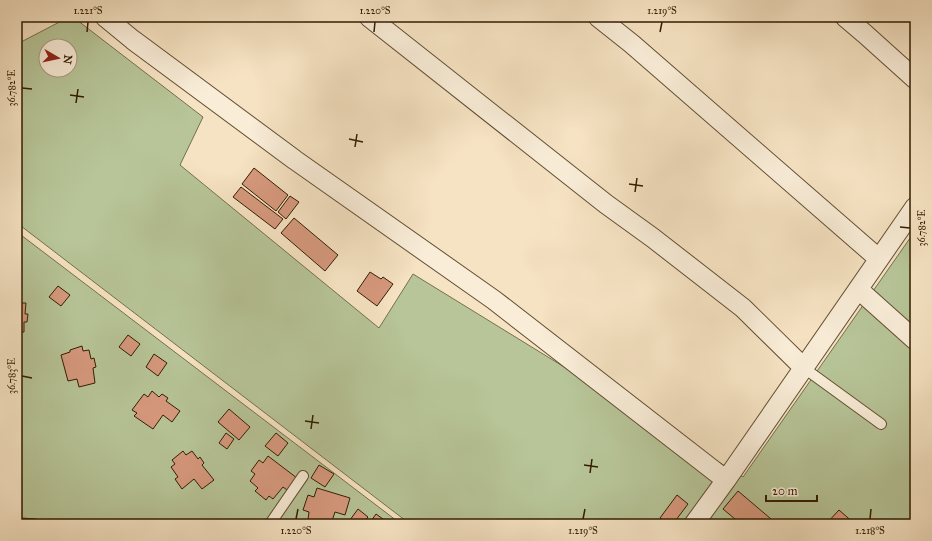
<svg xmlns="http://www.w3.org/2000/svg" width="932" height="541" viewBox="0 0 932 541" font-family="'IM FELL Great Primer',serif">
<rect width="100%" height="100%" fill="#f6e3c3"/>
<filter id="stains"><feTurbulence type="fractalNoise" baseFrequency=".005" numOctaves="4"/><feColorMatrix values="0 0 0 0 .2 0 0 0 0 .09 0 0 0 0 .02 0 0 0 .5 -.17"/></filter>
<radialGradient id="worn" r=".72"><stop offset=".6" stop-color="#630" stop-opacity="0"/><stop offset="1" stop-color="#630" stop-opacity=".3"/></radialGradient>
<path fill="#b7c598" stroke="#74704c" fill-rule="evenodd" d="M69 17H73L203 117 180 165 379 328 413 274 743 477 915 231V524H410L17 223V39L21 42ZM46 46H70V70H46Z
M17 232 401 524H17Z"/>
<path fill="#d7997e" stroke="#321c01" d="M254 168 288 195 276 211 242 184Z
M241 187 283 219 275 229 233 197Z
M290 196 299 202 286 219 278 212Z
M294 218 338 255 325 271 281 233Z
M370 272 381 279 383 277 393 284 377 306 357 291Z
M58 286 70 295 61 306 49 297Z
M17 303H26L25 314H28L27 322H24V332H20L19 336H17Z
M128 335 140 344 131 356 119 347Z
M82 346 83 351 89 350 91 359 94 358 96 367 93 368 95 383 79 387 77 379 68 381 61 355 70 352V350Z
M154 354 167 363 158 376 146 367Z
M152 391 159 397 162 394 168 398 166 401 180 411 172 422 163 415 153 429 134 416 137 413 132 410 144 394 148 397Z
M229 409 250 427 239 440 218 422Z
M226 433 234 439 227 449 219 443Z
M276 433 288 443 278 456 265 446Z
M183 451 186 455 192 451 198 459 200 457 204 463 202 465 214 480 202 489 194 479 182 489 175 479 178 477 171 467 175 464 172 460Z
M268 456 297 478 287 490 283 487 273 499 269 496 266 500 255 491 258 488 250 481 255 474 251 471 259 460 263 463Z
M319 465 334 474 325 487 311 478Z
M317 488 350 498 345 515 335 512 331 524H325L308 519 309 512 303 510 308 495 314 497Z
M738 491 777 524H741L723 509Z
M677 495 688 504 673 524H668L660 518Z
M358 509 368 517 362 524H347Z
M839 510 855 524H826Z
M376 514 390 524H369Z
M21 518 36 519V524H21Z"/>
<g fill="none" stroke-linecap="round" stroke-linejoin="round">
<defs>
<path id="lane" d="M804 368 881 424
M270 524 303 476"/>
<path id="street" d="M105 17 133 40 295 160 494 300 726 480
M369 17 606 204 653 238 743 308 804 368
M598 17 632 44 879 259
M845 17 865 34 915 79
M858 289 915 340
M694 524 726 480 915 207"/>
</defs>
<use href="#lane" stroke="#634e32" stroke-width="12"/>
<use href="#street" stroke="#634e32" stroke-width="21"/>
<use href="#lane" stroke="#f9edd8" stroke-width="10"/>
<use href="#street" stroke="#f9edd8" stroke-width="19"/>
</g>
<path fill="none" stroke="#321c01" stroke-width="1.5" d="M87 32 88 22M374 32 375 22M660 32 662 22M22 88 32 89M70 95 84 97M76 103 78 89M349 139 363 142M355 147 357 134M629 184 643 186M635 192 637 178M900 227 910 228M22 376 32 378M305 421 319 423M311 429 313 415M584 465 598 467M590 473 592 459M296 519 298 509M583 519 585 509M870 519 871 509"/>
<rect width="932" height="541" fill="none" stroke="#f6e3c3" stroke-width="44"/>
<g transform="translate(58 58) rotate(99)"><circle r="19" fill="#f9edd8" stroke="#a99982"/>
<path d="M0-3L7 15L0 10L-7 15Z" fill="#8f2418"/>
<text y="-6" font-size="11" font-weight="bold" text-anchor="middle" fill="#321c01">N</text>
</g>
<path d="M766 495v6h51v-6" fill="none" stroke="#321c01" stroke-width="2"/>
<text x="772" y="495" font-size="12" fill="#321c01" stroke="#f9edd8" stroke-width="3" paint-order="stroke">20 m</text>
<rect x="22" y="22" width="888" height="497" fill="none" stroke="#321c01" stroke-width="1.5"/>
<g font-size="10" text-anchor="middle" fill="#321c01">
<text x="88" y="14">1.221°S</text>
<text x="375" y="14">1.220°S</text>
<text x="662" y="14">1.219°S</text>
<text transform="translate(11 88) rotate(-90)" y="4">36.782°E</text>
<text transform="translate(921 228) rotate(-90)" y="4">36.782°E</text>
<text transform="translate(11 376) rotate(-90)" y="4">36.783°E</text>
<text x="296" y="534">1.220°S</text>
<text x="583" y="534">1.219°S</text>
<text x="870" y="534">1.218°S</text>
</g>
<rect width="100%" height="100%" filter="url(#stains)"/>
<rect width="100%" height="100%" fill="url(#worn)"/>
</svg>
